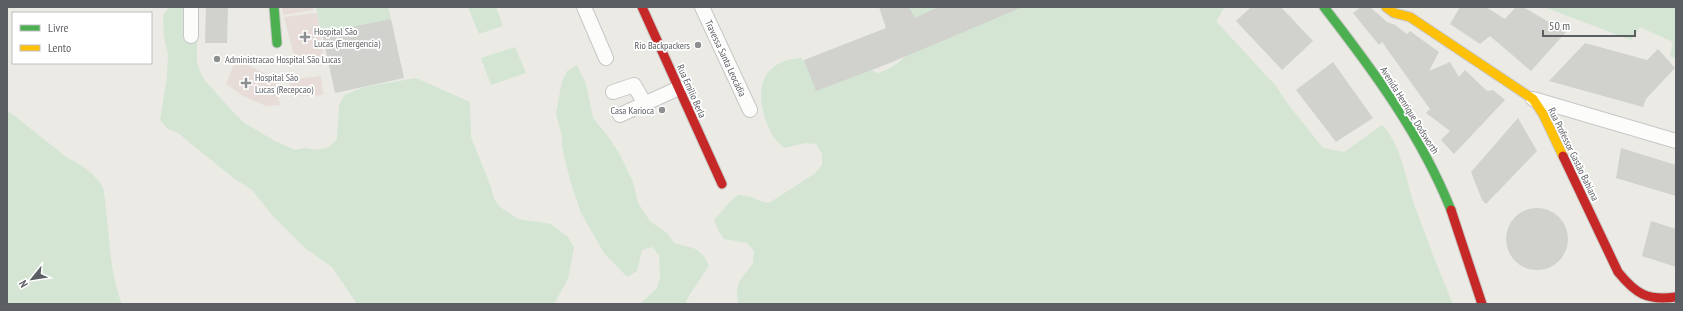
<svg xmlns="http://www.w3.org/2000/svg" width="1683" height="311" viewBox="0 0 1683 311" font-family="'PT Sans Narrow',sans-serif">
<rect width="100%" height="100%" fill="#ebeae5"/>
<path fill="#e7dcd8" d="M282 7H312L313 10 283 15Z
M317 13 324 58 295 60 284 17Z
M236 59 268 75 266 83 275 82 280 105 266 106 243 96 226 84Z
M321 76 323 95 293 96 289 80Z"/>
<path fill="#d4e6d3" d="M169 7H199L197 39V62L200 72 206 82 237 116 246 124 275 141 295 150 306 148 317 150 329 147 337 139 339 106 344 95 364 87 416 78 470 102 471 137 491 187 494 199 500 207 518 219 551 224 568 237 574 247 568 279 554 304H357L332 267 305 248 273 216 252 190 232 177 178 133 168 129 160 120 167 77 168 54 164 37 163 15Z
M316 7H388L391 19 321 34Z
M468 7H496L503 26 479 34Z
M900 7H1225L1216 21 1276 86 1287 103 1323 148 1344 152 1382 125C1402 146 1405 177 1414 204 1426 237 1439 271 1453 304H738L737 292 739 282 753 263 754 251 747 243 724 239 718 230 714 220 729 203 738 195C751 195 757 201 769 203L814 174 822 165V154L816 144 805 143 784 148C772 138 767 126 763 111 756 80 769 60 801 58L808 66 869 69 878 73C889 69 897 65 905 56Z
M1544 7H1676V59L1670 56 1673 42 1640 27 1631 40Z
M515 47 526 73 491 85 481 58Z
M577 65 586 84 593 118 607 135 619 153 633 182 638 203 650 221 668 234 674 243 696 249 704 256 709 266 690 294 685 304H640L657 288 660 278 659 256 653 247 642 250 637 271 627 277 604 253 581 213 570 180 562 147V136L556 114 562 81 567 71Z
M7 110 69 159C81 164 95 174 102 186 105 192 105 203 106 210 110 241 110 275 122 304H7Z"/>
<path fill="#d1d1ce" d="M206 7H228L227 43H205Z
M879 7H909L915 18 938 7H1023L885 65 816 91 804 60 886 28Z
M1251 7H1281L1313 41 1282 70 1236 21Z
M1361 7H1370L1387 22 1395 25 1407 34 1410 31 1439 52 1429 71 1450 62 1459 77 1465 70 1487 91 1493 90 1505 100 1454 154 1441 140 1450 131 1426 113 1430 109 1382 42 1379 45 1353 13Z
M1460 7H1486L1505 19 1516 7H1523L1566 32 1531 71 1490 36 1480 44 1450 24Z
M391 19 404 78 335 93 322 33Z
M1585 43 1647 60 1658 49 1675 68 1646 99 1643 107 1549 81Z
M1333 62 1373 118 1336 142 1296 90Z
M1518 118 1537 151 1486 204 1482 200 1471 172Z
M1621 148 1676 165V196L1616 178Z
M1506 239a31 31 0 1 1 62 0a31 31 0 1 1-62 0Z
M1651 221 1676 229V267L1642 256Z"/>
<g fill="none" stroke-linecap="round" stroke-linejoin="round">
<defs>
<path id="street" d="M191 7V36
M584 7 606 58
M702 7 750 110
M613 92 634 85 645 104
M1533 99 1676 141
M620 115 679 88"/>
<path id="fast" d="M274 7 277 43
M1324 7C1373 70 1421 135 1451 210"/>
<path id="slow" d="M1386 7 1394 13 1410 17 1533 99 1543 114 1563 156"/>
<path id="jam" d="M642 7 722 184
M1563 156 1618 272C1636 294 1647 301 1676 297
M1451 210 1482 304"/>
</defs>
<use href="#street" stroke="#c7c7c7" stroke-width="16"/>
<use href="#fast" stroke="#c7c7c5" stroke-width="11"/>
<use href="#slow" stroke="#c7c7c5" stroke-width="11"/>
<use href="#jam" stroke="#c7c7c5" stroke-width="11"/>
<use href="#street" stroke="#fcfcfb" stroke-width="14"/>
<use href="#fast" stroke="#4caf50" stroke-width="9"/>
<use href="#slow" stroke="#ffc107" stroke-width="9"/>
<use href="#jam" stroke="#c62828" stroke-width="9"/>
</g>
<g fill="#8d8f90" stroke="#fff" stroke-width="1.5">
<path d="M303 31h4v4h4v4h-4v4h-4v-4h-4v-4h4z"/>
<circle cx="698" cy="45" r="4"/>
<circle cx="217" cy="59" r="4"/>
<path d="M244 77h4v4h4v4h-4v4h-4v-4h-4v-4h4z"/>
<circle cx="662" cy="110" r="4"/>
</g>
<g text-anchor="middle" stroke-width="3.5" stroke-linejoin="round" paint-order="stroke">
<g font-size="10" fill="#5b5e63" stroke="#fff" text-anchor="start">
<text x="314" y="35">Hospital São<tspan x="314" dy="12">Lucas (Emergencia)</tspan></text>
<text x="690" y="49" text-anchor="end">Rio Backpackers</text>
<text x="225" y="63">Administracao Hospital São Lucas</text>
<text x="255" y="81">Hospital São<tspan x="255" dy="12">Lucas (Recepcao)</tspan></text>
<text x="654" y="114" text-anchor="end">Casa Karioca</text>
</g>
<g font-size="10" fill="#5b5e63" stroke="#fff">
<text transform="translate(726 58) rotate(65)" y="4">Travessa Santa Leocádia</text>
<text transform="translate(692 91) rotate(66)" y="4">Rua Emilio Berla</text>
<text transform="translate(1410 110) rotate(58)" y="4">Avenida Henrique Dodsworth</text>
<text transform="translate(1574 154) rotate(64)" y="4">Rua Professor Gastão Bahiana</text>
</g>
</g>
<rect width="1683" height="311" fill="none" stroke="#5b5e63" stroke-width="16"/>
<rect x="12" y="12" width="140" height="52" fill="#ffffff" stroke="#bdbfc1"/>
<rect x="20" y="25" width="20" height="6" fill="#4caf50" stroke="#bdbfc1"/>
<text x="48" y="32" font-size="12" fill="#5b5e63">Livre</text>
<rect x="20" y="45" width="20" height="6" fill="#ffc107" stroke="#bdbfc1"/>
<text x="48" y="52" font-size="12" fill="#5b5e63">Lento</text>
<g transform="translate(32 279) rotate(240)" stroke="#ffffff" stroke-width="3" paint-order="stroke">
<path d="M0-3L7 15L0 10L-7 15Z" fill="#5b5e63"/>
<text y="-6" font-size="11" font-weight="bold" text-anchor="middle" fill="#5b5e63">N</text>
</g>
<path d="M1543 30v6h92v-6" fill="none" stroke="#5b5e63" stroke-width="2"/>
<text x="1549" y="30" font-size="12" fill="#5b5e63" stroke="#ffffff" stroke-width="3" paint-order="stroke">50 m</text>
</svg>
